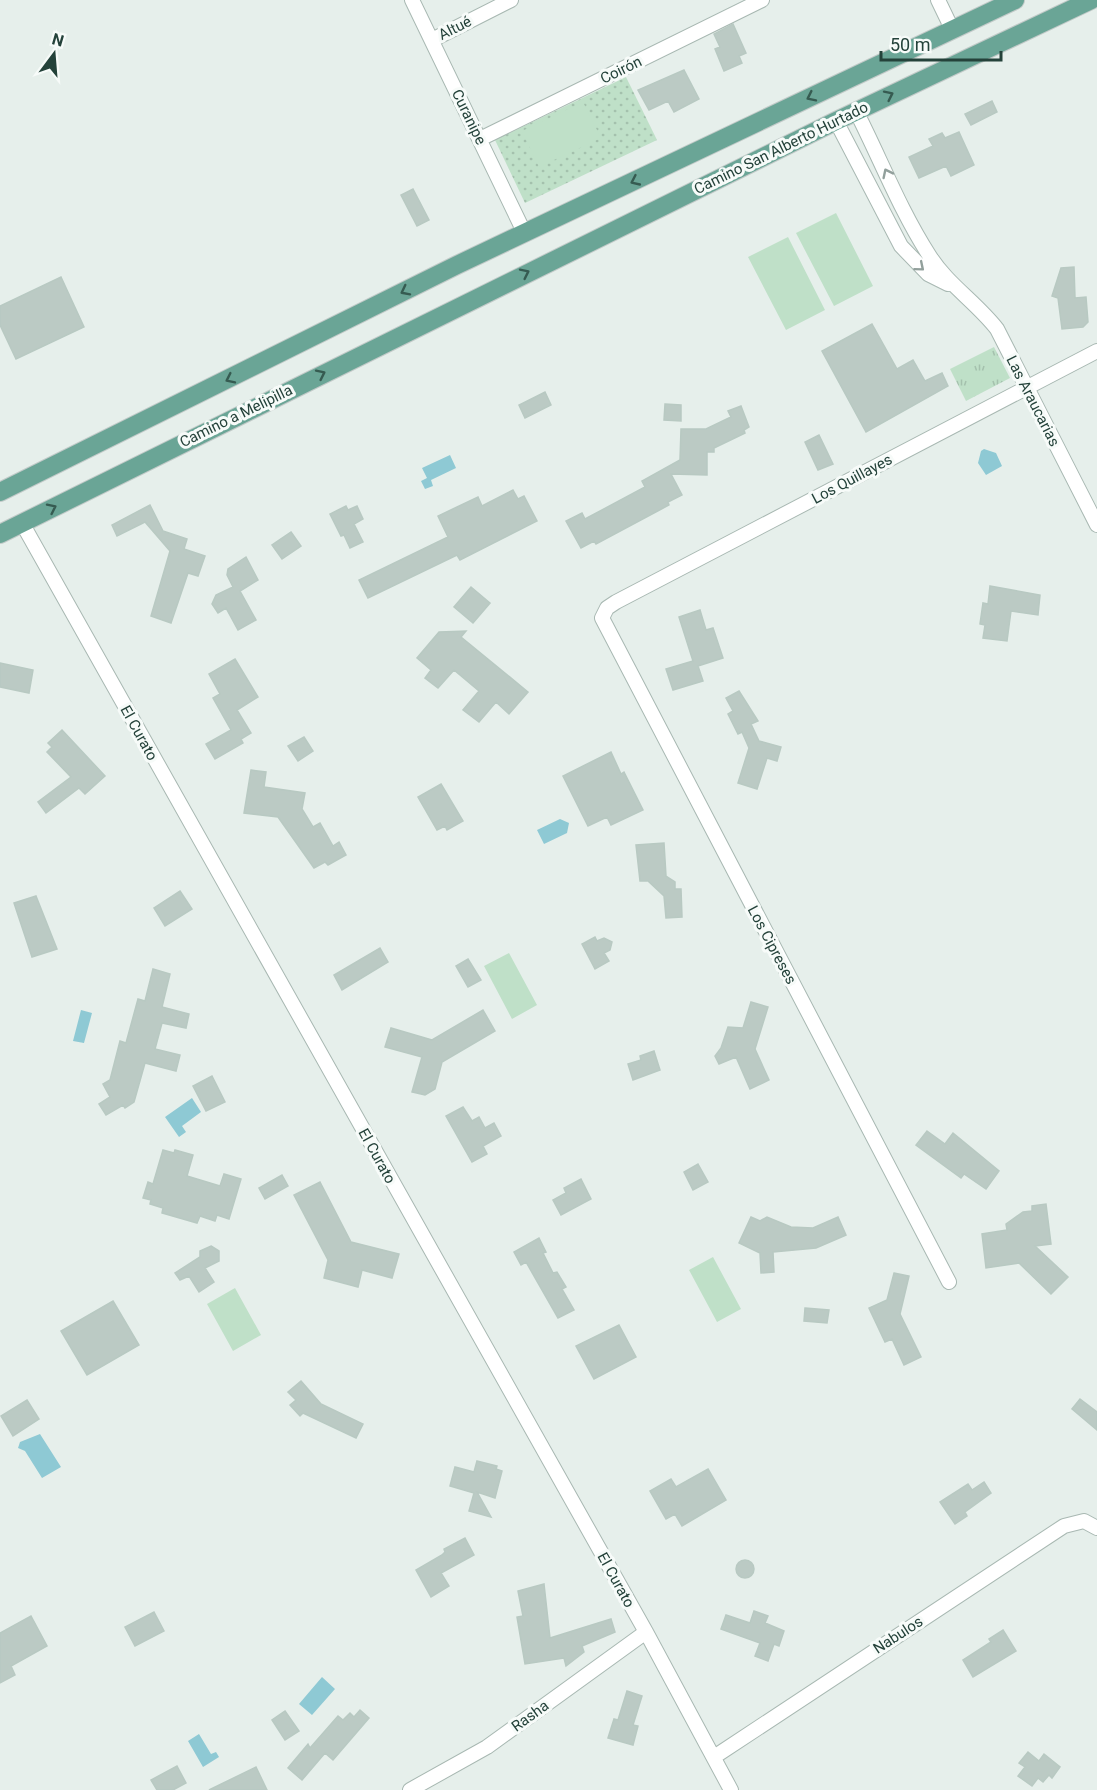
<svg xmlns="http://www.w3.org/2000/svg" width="1097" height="1790" viewBox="0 0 1097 1790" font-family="Roboto,sans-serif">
<defs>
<pattern id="grass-tufts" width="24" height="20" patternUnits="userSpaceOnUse" patternTransform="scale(1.5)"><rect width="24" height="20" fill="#bfe0c8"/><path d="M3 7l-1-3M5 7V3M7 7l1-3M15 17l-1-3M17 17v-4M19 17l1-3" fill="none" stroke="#a4c1ad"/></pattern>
<pattern id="park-dots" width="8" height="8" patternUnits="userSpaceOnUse" patternTransform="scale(1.5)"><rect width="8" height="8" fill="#bfe0c8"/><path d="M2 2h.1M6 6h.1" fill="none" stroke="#a4c1ad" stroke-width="1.8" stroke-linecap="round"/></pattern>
</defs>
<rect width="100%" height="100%" fill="#e6efeb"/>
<path fill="url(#grass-tufts)" d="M994 347 1010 378 966 401 950 369Z"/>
<path fill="url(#park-dots)" d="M626 77 657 140 525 203 495 140Z"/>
<path fill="#bfe0c8" d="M583 102 601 138 539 167 522 131Z
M836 213 873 286 834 306 796 233Z
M788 237 825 310 786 330 748 257Z
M509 953 537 1005 512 1019 484 966Z
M713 1257 741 1309 717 1322 689 1270Z
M235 1288 261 1335 233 1351 207 1304Z"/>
<path fill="#8ec9d4" d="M984 449 996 453 1002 466 986 475 978 463 981 451Z
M450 455 456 468 431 480 433 486 425 489 421 481 427 478 422 468Z
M560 819 569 823 567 833 544 844 537 830Z
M81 1010 92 1013 84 1043 73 1041Z
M192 1098 201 1112 182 1126 186 1132 179 1137 165 1117Z
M40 1434 61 1467 42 1478 25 1451 18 1448 20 1442Z
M322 1677 335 1689 312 1715 299 1704Z
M199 1734 211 1754 216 1752 219 1757 203 1767 188 1741Z"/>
<path fill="#bbcac4" stroke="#b8c9c2" stroke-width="1.5" d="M733 24 746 53 739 56 742 63 724 71 715 49 720 47 714 34Z
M684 70 699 99 674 112 668 101 649 110 638 90Z
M992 101 997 112 971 125 965 114Z
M959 132 974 165 951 176 946 166 919 178 909 157 933 146 929 139 942 133 945 138Z
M413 189 429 220 417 226 401 195Z
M1074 267 1075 298 1086 297 1088 322 1083 327 1062 329 1058 298 1052 296 1061 268Z
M61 277 84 327 16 359 0 325V306Z
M872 324 897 369 913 360 925 381 942 373 948 386 866 432 822 351Z
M545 392 551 405 525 418 519 405Z
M665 404 681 405V421L664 420Z
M741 406 749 427 744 430 745 433 714 448V452H707V475L671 474 682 495 668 502 669 505 596 544 594 541 581 548 566 521 582 513 585 519 645 487 642 481 680 460 681 429H706L731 417 728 411Z
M819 435 833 464 818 470 805 442Z
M513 490 518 499 524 496 537 521 460 560 457 555 368 598 359 580 448 537 438 516 478 497 482 506Z
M150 505 163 531 187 539 184 549 205 556 198 576 188 573 171 623 151 616 170 551 145 522 117 536 112 525Z
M346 506 348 510 357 506 363 519 354 524 363 542 350 548 344 535 341 536 330 514Z
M291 532 301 546 282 559 272 545Z
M246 557 258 580 240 591 256 620 238 630 226 608 218 613 212 604 216 595 233 587 227 575 228 569Z
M990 586 1040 595 1038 615 1011 611 1007 641 983 638 985 625 980 624 983 603 988 604Z
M471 587 490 603 473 623 454 607Z
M700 610 706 630 713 628 723 658 698 666 703 681 673 690 666 669 693 661 679 617Z
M466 631 461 637 528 692 509 714 496 702 479 722 463 710 479 691 454 670 438 688 425 678 431 670 417 658 439 632Z
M235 659 258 697 237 710 251 733 241 739 243 743 215 759 206 744 231 730 213 698 220 694 209 674Z
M0 663 33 670 29 693 0 687Z
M739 691 758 721 751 724 759 741 781 747 777 761 767 758 757 789 738 783 749 748 742 732 738 734 728 714 733 711 726 698Z
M62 730 105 776 85 794 79 788 46 813 38 802 71 777 47 752 52 747 48 743Z
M304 737 313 751 298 761 288 746Z
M611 752 621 774 624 772 643 810 611 825 607 817 588 826 563 776Z
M251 770 266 772 264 787 305 793 302 809 313 827 320 823 333 846 339 842 346 855 328 865 325 862 314 868 278 817 244 813Z
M441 784 463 821 447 830 445 826 437 830 418 797Z
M664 843 666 876 675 882V889H681L682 917 666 918 664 896 648 881H640L636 845Z
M180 891 192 909 165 926 154 908Z
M36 896 57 949 32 957 14 903Z
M595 937 597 941 604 938 612 942 610 950 604 953 609 961 595 969 582 944Z
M380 948 388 962 342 990 334 975Z
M468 959 481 980 468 987 456 966Z
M153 969 170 974 162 1007 189 1014 186 1028 162 1023 155 1049 180 1055 176 1071 145 1063 134 1102 125 1108 123 1105 106 1115 99 1104 110 1097 103 1084 110 1080 120 1041 126 1043 138 999 145 1001Z
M751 1002 768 1007 755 1049 769 1080 750 1089 736 1057 719 1064 715 1056 721 1048 728 1027 743 1028Z
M483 1010 495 1031 442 1062 435 1089 425 1095 412 1092 422 1057 385 1047 391 1028 432 1040Z
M654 1051 660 1070 633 1080 628 1064 641 1060 640 1056Z
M212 1076 225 1102 206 1111 193 1086Z
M463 1107 472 1121 479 1117 485 1128 494 1123 501 1136 483 1146 487 1154 472 1162 446 1116Z
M927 1131 945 1144 953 1133 999 1171 986 1189 964 1174 961 1178 916 1145Z
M163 1150 174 1153 175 1150 193 1155 187 1176 220 1186 224 1174 241 1179 229 1219 217 1215 215 1221 200 1216 197 1223 162 1213 163 1208 150 1204 151 1200 143 1198 148 1182 153 1184Z
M698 1164 708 1182 693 1190 684 1172Z
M282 1175 288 1186 265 1199 259 1188Z
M581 1179 591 1199 561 1215 553 1200 566 1193 564 1188Z
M320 1182 351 1242 399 1254 392 1278 362 1270 358 1287 324 1278 328 1260 294 1195Z
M1046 1204 1051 1244 1035 1246 1068 1277 1051 1294 1019 1263 986 1268 982 1234 1007 1230 1006 1224 1023 1212 1032 1211V1206Z
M751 1217 760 1221 767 1217 791 1227 813 1228 838 1217 846 1235 816 1248 773 1252 774 1272 761 1273 760 1253 739 1243Z
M539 1238 546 1252 543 1253 553 1273 557 1272 566 1287 562 1289 574 1310 558 1318 526 1262 521 1265 514 1252Z
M211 1246 219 1251V1261L205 1268 214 1282 199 1292 189 1276 180 1280 175 1273 200 1257V1251Z
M894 1273 909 1276 900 1314 921 1357 904 1365 892 1339 885 1342 869 1308 887 1300Z
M113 1301 139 1345 87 1375 61 1331Z
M805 1308 829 1310 827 1323 804 1321Z
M619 1325 636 1357 594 1379 576 1346Z
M301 1381 321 1404 363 1424 356 1438 303 1413 300 1416 290 1405 296 1400 288 1392Z
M1080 1399 1097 1412V1430L1072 1409Z
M27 1400 39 1419 13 1436 1 1416Z
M477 1461 497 1466 496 1469 502 1471 495 1498 477 1492 491 1517 469 1511 474 1493 450 1486 455 1467 474 1472Z
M708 1469 726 1500 682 1526 675 1514 666 1519 650 1491 671 1479 676 1487Z
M984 1482 991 1493 965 1512 967 1516 955 1524 940 1502 968 1484 972 1490Z
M465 1538 474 1555 441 1573 449 1586 431 1597 416 1570 442 1555 445 1552 444 1549Z
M736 1569a9 9 0 1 1 18 0a9 9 0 1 1-18 0Z
M544 1584 550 1638 611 1619 615 1632 582 1646 584 1652 566 1666 564 1658 525 1664 517 1617 523 1616 518 1591Z
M754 1611 768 1616 765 1623 784 1631 779 1646 774 1644 768 1661 755 1656 760 1643 721 1629 726 1615 750 1623Z
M154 1612 164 1631 135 1646 125 1627Z
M31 1616 47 1646 11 1666 15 1675 0 1683V1633Z
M1003 1630 1016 1651 973 1677 963 1660 991 1642 989 1639Z
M627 1691 642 1696 633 1725 638 1726 633 1745 608 1738 614 1719 618 1720Z
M360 1710 369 1718 333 1760 325 1753 302 1780 288 1768 308 1744 310 1748 338 1716 343 1720 350 1713 354 1717Z
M285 1711 299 1731 285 1740 272 1720Z
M1028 1752 1039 1761 1044 1754 1060 1767 1052 1778 1049 1775 1043 1782 1038 1778 1032 1786 1018 1776 1025 1767 1019 1763Z
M177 1766 186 1783 173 1790H157L151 1780Z
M256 1767 267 1790H209Z"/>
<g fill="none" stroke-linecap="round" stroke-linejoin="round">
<defs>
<path id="minor" d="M412 0 525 234
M938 0 952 29
M432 40 511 0
M856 111C880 158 900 210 929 255 947 284 976 302 997 329L1097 525
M836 121 901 246 928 274 948 284
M480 139 762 0
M22 523 646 1632 731 1790
M949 1282 602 618 607 608 616 602 1097 351
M714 1757 1064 1526 1084 1521 1097 1528
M410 1790 487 1747 646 1632"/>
<path id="primary" d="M0 492 457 265 1015 0
M0 534 836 121 1091 0"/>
</defs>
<use href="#minor" stroke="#a8b8b2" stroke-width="16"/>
<use href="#primary" stroke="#c2cac8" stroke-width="20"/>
<use href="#minor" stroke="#fff" stroke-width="14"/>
<use href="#primary" stroke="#6aa596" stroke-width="18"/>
</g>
<defs><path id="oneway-chevron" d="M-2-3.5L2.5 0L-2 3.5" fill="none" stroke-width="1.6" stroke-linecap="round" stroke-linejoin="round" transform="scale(1.5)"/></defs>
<g stroke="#365b51">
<use href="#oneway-chevron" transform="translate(889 95) rotate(-26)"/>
<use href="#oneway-chevron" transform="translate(811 97) rotate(154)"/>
<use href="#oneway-chevron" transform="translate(635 181) rotate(155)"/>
<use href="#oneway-chevron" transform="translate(525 273) rotate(-26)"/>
<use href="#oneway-chevron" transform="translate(405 291) rotate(153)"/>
<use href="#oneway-chevron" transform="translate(321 374) rotate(-26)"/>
<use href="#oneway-chevron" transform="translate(230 379) rotate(154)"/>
<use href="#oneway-chevron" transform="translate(52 508) rotate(-26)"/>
</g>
<g stroke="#92a09c">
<use href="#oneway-chevron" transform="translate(887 173) rotate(-116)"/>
<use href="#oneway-chevron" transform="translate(920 267) rotate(40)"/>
</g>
<g text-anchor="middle" stroke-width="6" stroke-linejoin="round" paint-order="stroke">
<g font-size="15" fill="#24423a" stroke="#f7fbf9">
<text transform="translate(455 28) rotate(-27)" y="5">Altué</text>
<text transform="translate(621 70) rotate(-26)" y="5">Coirón</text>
<text transform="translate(469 117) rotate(64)" y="5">Curanipe</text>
<text transform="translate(781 148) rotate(-26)" y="5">Camino San Alberto Hurtado</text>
<text transform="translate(1033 401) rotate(63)" y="5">Las Araucarias</text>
<text transform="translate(236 416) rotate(-26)" y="5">Camino a Melipilla</text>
<text transform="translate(852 479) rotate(-28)" y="5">Los Quillayes</text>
<text transform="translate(139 733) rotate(61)" y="5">El Curato</text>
<text transform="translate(772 945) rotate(62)" y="5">Los Cipreses</text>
<text transform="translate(377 1156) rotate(61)" y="5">El Curato</text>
<text transform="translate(616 1580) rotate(61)" y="5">El Curato</text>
<text transform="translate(898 1635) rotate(-33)" y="5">Nabulos</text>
<text transform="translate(530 1716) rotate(-36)" y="5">Rasha</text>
</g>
</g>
<g transform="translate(54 54) rotate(16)" stroke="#f7fbf9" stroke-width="4.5" paint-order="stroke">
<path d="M0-4.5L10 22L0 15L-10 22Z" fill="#24423a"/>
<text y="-9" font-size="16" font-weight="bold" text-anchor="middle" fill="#24423a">N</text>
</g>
<path d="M881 51v9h120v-9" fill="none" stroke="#24423a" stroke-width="3"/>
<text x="890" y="51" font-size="18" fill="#24423a" stroke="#f7fbf9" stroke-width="4.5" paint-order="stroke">50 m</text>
</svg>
